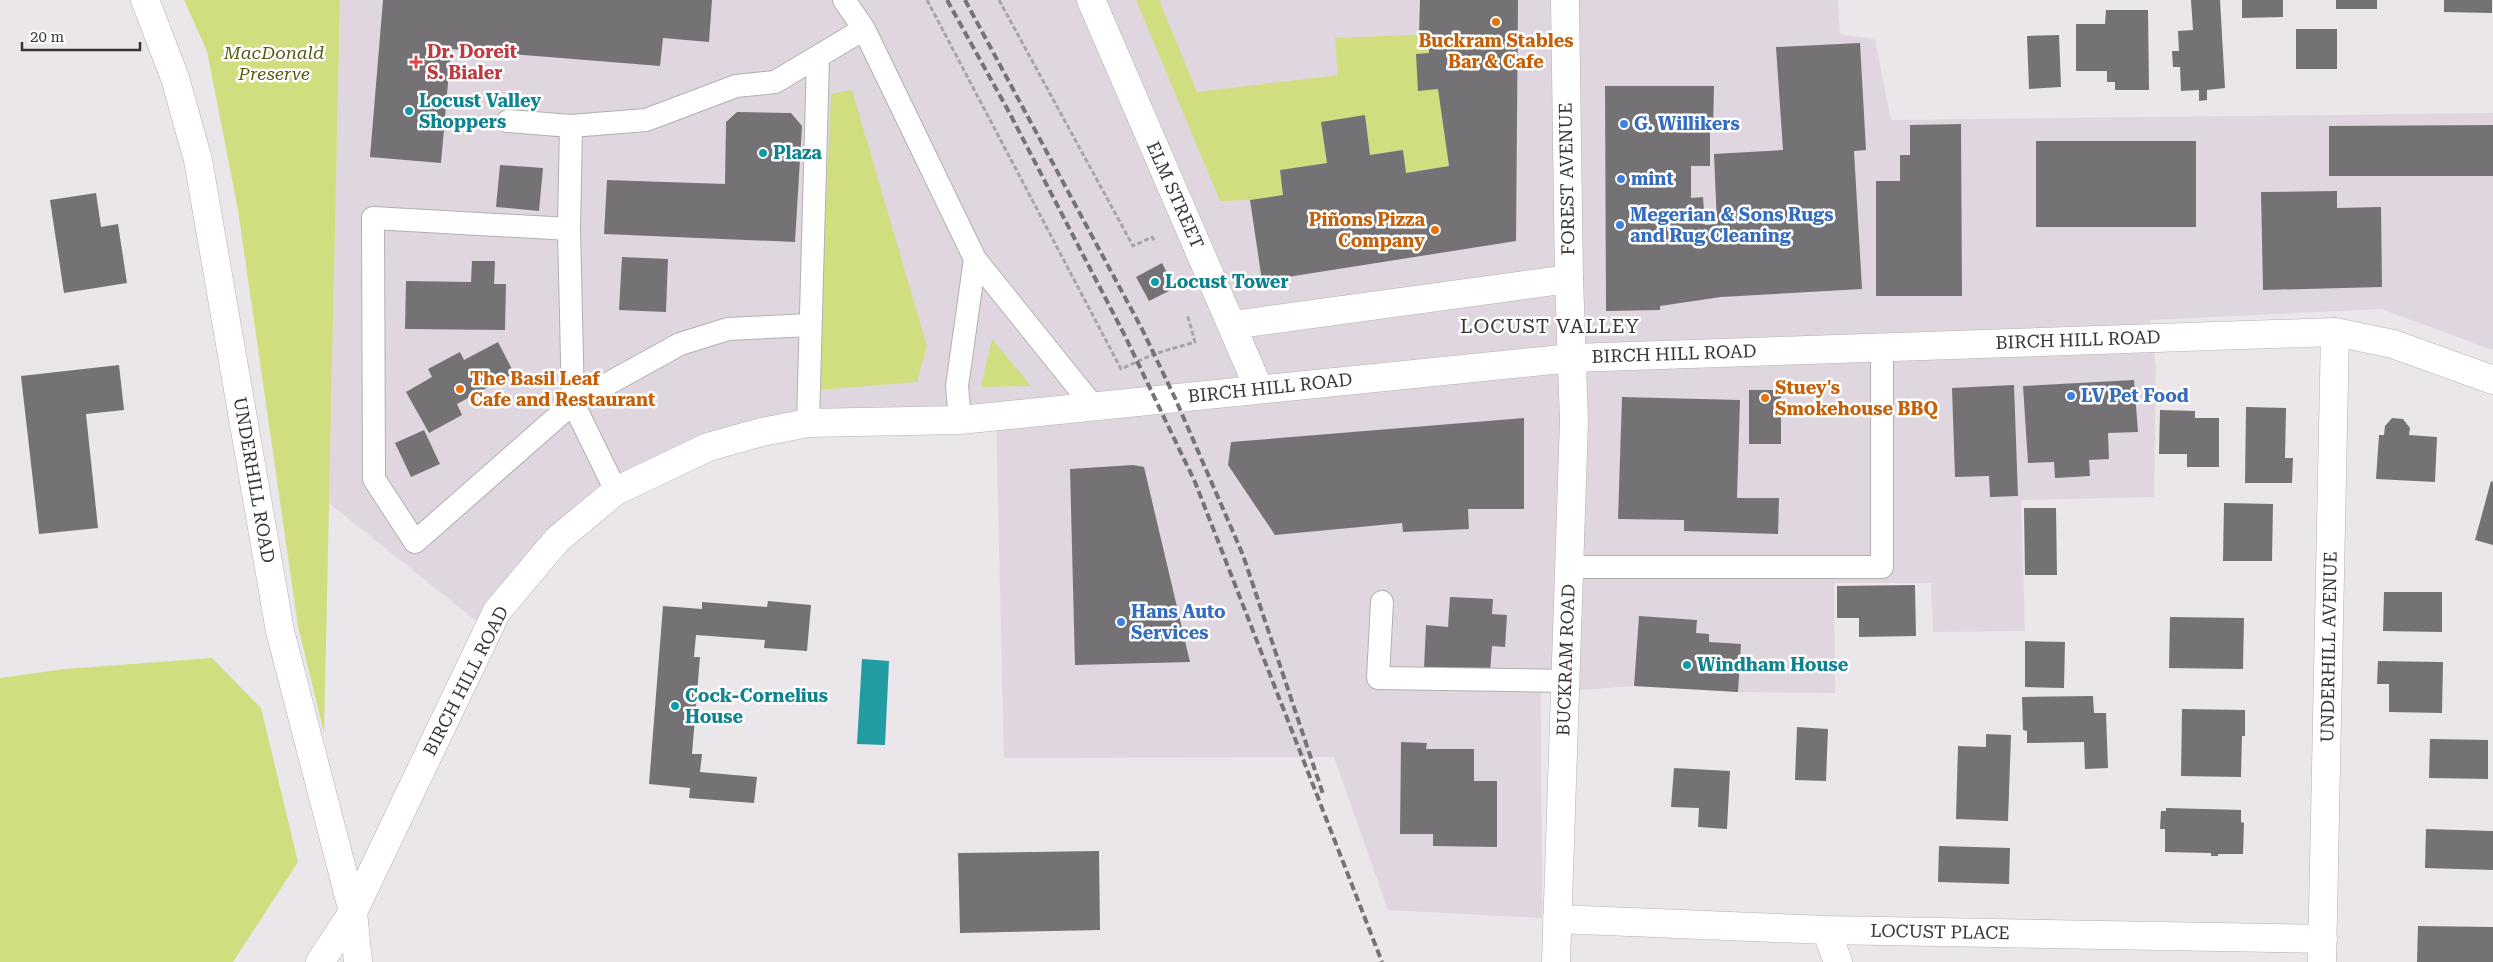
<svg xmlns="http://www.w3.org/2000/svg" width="2493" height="962" viewBox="0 0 2493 962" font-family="'Roboto Serif',serif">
<rect width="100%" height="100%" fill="#ebe6ea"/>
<path fill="#e0d6df" d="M340 0H1838L1840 34 1875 39 1891 120 2493 113V350L2381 309 2150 320 2156 369 2154 497 2021 500 2025 631 1933 632 1931 583H1834L1835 693 1738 692 1634 686 1541 693 1542 918 1388 910 1334 757 1004 758 996 418 815 427 623 485 485 628 329 503Z"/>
<path fill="#d1de7f" d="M184 0H340L324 733 298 626 238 210 207 51Z
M1136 0H1159L1197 92 1338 75 1335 38 1429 34V53L1416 54 1438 89 1449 166 1406 173 1402 150 1370 155 1365 116 1327 163 1280 170 1283 195 1250 200 1220 201Z
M852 90 927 346 917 382 818 390 831 94Z
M992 339 1031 386 981 387Z
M212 658 261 708 298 862 233 962H0V678L65 669Z"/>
<path fill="#219ca3" d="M862 659 889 661 885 745 857 744Z"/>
<path fill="#757275" d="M383 0H712L709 42 663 38 660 66 451 49 441 163 370 157Z
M1420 0H1518L1516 241 1262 281 1250 200 1283 195 1280 170 1327 163 1321 122 1365 115 1370 155 1403 150 1406 173 1449 166 1438 89 1418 91 1416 54 1429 53V34H1419Z
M2191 0H2220L2225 88 2207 90V100L2199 101V90L2181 91 2180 67H2173L2172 51H2179L2178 31 2193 30Z
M2242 0H2283V17L2242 18Z
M2336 0H2377V9H2336Z
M2444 0H2492V13L2444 12Z
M2106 10H2148L2149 90H2115V82H2107V71H2076V24H2105Z
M2296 29H2337V69H2296Z
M2059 35 2061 87 2029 89 2027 36Z
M1860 43 1866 150 1854 151 1862 289 1721 297 1660 306V310L1606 311 1605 86H1714L1713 130H1710V166H1691V198L1703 197 1705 225 1717 224 1714 154 1783 150 1776 47Z
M737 112 791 113 802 126 795 242 604 234 607 180 725 184 726 122Z
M1961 124 1962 296H1876V181H1900V155H1910V125Z
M2493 125V176H2329V126Z
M2036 141H2196V227H2036Z
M500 165 543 168 539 211 496 207Z
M2337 191V208L2381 207 2382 287 2263 290 2261 192Z
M96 193 101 227 118 224 127 283 64 293 50 200Z
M622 257 668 259 666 312 619 310Z
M472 261H495L494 284H506L505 330 405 329 406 281 471 282Z
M1162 263 1175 288 1149 301 1136 277Z
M498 342 514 373 457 404 462 415 429 433 406 392 432 377 428 369 460 352 464 360Z
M119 365 124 410 86 414 98 528 39 534 21 376Z
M2134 380 2138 432 2108 433 2109 459 2089 460 2090 476 2055 478 2054 462 2028 463 2023 386Z
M2014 385 2018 496 1990 497 1989 476 1955 477 1952 388Z
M1749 390H1781V444H1749Z
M1622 397 1740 400 1737 498H1779L1778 534 1684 531V520L1618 519Z
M2246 407 2286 408 2285 458H2293L2292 483H2245Z
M2160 410 2195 411V418H2219V467H2187V454H2159Z
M1524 418V509H1468L1469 529 1403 532 1402 523 1275 535 1228 465 1231 442Z
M2392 418 2403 419 2410 428 2409 435 2437 437 2435 482 2376 479 2379 435H2384L2385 426Z
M424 430 440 464 411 477 395 443Z
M1133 465 1144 467 1190 662 1075 665 1070 469Z
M2491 481 2493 482V545L2475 540Z
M2224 503 2273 504 2272 561H2223Z
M2024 508H2056L2057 575H2025Z
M1915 585 1916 636 1859 637V618H1837V586Z
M2384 592H2442V632L2383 631Z
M1450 597 1493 599 1492 614 1507 615 1505 647 1492 646 1490 672 1424 668 1426 625 1448 627Z
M768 601 811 605 807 651 764 648 765 640 696 635 694 657H700L692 754H702L700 772 757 777 754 803 689 798 690 788 649 784 663 606 702 609V602L767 607Z
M1639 616 1697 620 1696 633 1709 634V642L1741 644 1738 692 1634 686Z
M2170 617 2244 618 2243 669 2169 668Z
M2025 641 2065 642 2064 688 2025 687Z
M2378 661 2443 662 2442 713 2389 712V684H2377Z
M2093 696 2094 713H2106L2108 768 2085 769 2084 742 2027 743V731L2023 730 2022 697Z
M2182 709 2245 710V736H2242L2241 777 2181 776Z
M1797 727 1828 729 1826 781 1795 780Z
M1986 734 2011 735 2008 821 1956 819 1958 746 1986 747Z
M2430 739 2488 740V779L2429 778Z
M1401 742 1427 743 1426 749H1474V781H1497V847L1433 846V834H1400Z
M1674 768 1730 771 1727 829 1698 827 1699 808 1671 807Z
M2166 808 2241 810V822L2244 823 2243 854H2218V856H2211V853L2165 852V829H2160L2161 811H2166Z
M2426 829 2493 831V870L2425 868Z
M1939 846 2010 848 2009 884 1938 882Z
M1099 851 1100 930 960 933 958 853Z
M2418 926 2493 927V962H2417Z"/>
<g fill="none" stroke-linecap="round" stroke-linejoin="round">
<defs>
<path id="service" d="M844 0 864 29 975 259 1093 406
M508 121 571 126
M569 229 373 218 374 479 415 542 573 403 680 344 728 329 810 325
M960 420 957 386 975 259
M808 423 818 58
M616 491 573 403 569 229 571 126 646 120 736 86 775 82 864 29
M1569 567H1882V347
M1382 602 1378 678 1566 681"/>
<path id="minor" d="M145 0 175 78 198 160 280 631 353 912 358 962
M1232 325 1569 279
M1557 919 1826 930 2323 939
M1826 930 1838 962
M2322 962 2335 332"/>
<path id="tertiary" d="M1091 0 1259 389
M320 962 353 912 497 611 557 540 616 491 708 447 762 432 808 423 960 420 1572 358 2335 332 2393 344 2493 380"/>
<path id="secondary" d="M1556 962 1574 421 1569 279 1565 0"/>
</defs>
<use href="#service" stroke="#b2afb2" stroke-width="24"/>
<use href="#minor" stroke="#b2afb2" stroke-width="29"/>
<use href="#tertiary" stroke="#b2afb2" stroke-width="29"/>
<use href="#secondary" stroke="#b2afb2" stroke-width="29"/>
<path stroke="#a7a4a7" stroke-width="3" stroke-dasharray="5 2.5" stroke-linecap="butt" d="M927 0 1121 369 1154 354 1195 342 1187 314
M999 0 1133 246 1152 237 1155 242"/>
<use href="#service" stroke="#fff" stroke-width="22"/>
<use href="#minor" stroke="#fff" stroke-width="28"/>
<use href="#tertiary" stroke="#fff" stroke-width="28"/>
<use href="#secondary" stroke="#fff" stroke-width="28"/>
<path stroke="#757375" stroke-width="4" stroke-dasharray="8 4" stroke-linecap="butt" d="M947 0 1009 112 1124 334 1195 482 1382 962
M965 0 1142 329 1175 398 1243 555 1323 794"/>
</g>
<g fill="#e8710a" stroke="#fff" stroke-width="2">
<circle cx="1496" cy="22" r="5"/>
<circle cx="1435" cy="230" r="5"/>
<circle cx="460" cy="389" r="5"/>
<circle cx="1765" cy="398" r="5"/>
</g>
<path fill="#e0444e" stroke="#fff" stroke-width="2" d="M413.5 54.5h5v5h5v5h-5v5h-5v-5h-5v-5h5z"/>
<g fill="#0f9aa8" stroke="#fff" stroke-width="2">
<circle cx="409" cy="111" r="5"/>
<circle cx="763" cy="153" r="5"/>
<circle cx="1155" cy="282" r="5"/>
<circle cx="1687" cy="665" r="5"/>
<circle cx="675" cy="706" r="5"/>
</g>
<g fill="#3f7fe0" stroke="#fff" stroke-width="2">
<circle cx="1624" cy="124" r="5"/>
<circle cx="1621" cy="179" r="5"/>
<circle cx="1620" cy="225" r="5"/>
<circle cx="2071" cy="396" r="5"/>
<circle cx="1121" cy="622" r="5"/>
</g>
<g text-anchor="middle" stroke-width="5" stroke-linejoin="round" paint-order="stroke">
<g font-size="18" font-weight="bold" fill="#c56008" stroke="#fff" text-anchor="start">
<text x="1496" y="47" text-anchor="middle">Buckram Stables<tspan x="1496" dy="21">Bar &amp; Cafe</tspan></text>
<text x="1425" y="226" text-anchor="end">Piñons Pizza<tspan x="1425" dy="21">Company</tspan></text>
<text x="470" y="385">The Basil Leaf<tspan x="470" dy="21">Cafe and Restaurant</tspan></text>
<text x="1775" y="394">Stuey's<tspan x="1775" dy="21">Smokehouse BBQ</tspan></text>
</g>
<g font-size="18" font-weight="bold" fill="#be3a42" stroke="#fff" text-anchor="start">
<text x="427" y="58">Dr. Doreit<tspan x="427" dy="21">S. Bialer</tspan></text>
</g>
<g font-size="18" font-style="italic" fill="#545c13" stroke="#fff">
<text x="274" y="59">MacDonald<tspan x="274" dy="21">Preserve</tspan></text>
</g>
<g font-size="18" font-weight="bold" fill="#0d838f" stroke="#fff" text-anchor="start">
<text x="419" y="107">Locust Valley<tspan x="419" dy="21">Shoppers</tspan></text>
<text x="773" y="159">Plaza</text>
<text x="1165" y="288">Locust Tower</text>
<text x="1697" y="671">Windham House</text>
<text x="685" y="702">Cock-Cornelius<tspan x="685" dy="21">House</tspan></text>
</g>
<g font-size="18" font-weight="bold" fill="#366cbe" stroke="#fff" text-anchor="start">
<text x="1634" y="130">G. Willikers</text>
<text x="1631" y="185">mint</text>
<text x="1630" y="221">Megerian &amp; Sons Rugs<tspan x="1630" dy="21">and Rug Cleaning</tspan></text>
<text x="2081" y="402">LV Pet Food</text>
<text x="1131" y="618">Hans Auto<tspan x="1131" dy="21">Services</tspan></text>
</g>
<g font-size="18" fill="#373637" stroke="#fff">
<text transform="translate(1567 179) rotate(-91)" y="6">FOREST AVENUE</text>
<text transform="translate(1175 195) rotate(66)" y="6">ELM STREET</text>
<text transform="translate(2078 340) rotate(-2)" y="6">BIRCH HILL ROAD</text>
<text transform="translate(1674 354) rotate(-2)" y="6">BIRCH HILL ROAD</text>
<text transform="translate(1270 388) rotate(-6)" y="6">BIRCH HILL ROAD</text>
<text transform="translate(254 480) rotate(80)" y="6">UNDERHILL ROAD</text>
<text transform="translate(2329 647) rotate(-89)" y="6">UNDERHILL AVENUE</text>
<text transform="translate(1566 660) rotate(-88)" y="6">BUCKRAM ROAD</text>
<text transform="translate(466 681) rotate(-63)" y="6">BIRCH HILL ROAD</text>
<text transform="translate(1940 932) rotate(1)" y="6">LOCUST PLACE</text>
</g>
<g font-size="20" letter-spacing="1" fill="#373637" stroke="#fff">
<text x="1550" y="333">LOCUST VALLEY</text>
</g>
</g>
<path d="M22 42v8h118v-8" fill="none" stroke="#373637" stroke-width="2.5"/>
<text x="30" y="42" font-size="15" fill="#373637" stroke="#ffffff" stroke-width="4" paint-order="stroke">20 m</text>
</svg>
